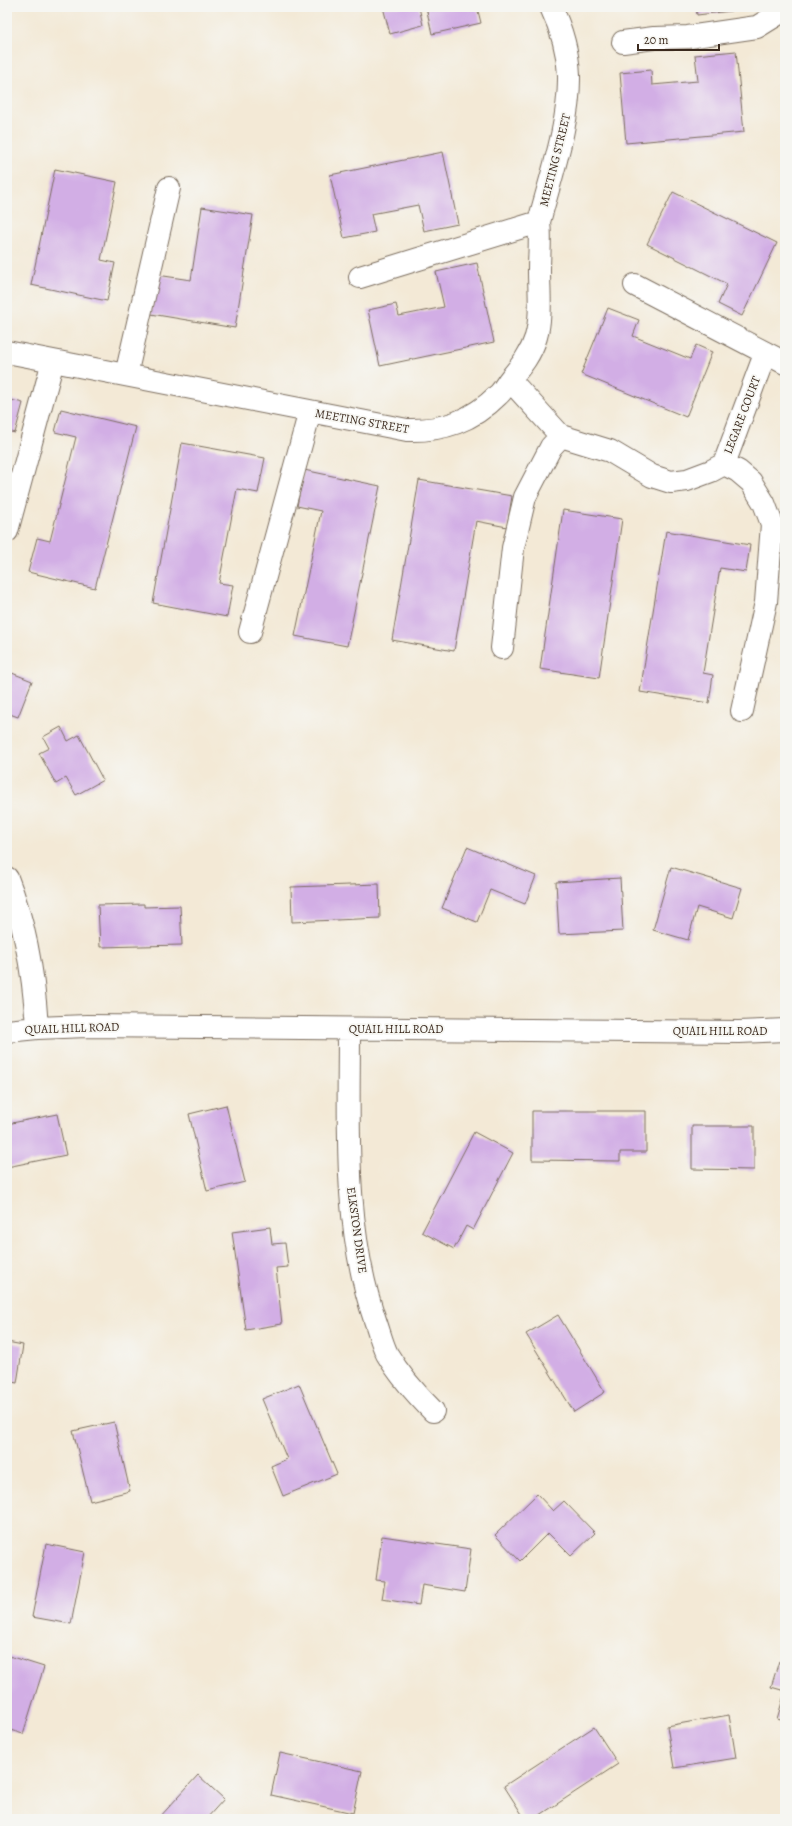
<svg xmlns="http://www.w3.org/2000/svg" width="792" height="1826" viewBox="0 0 792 1826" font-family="Alegreya,serif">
<rect width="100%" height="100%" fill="#f6f6f2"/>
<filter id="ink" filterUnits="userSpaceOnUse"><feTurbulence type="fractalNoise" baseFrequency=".025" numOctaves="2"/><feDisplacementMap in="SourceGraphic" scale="8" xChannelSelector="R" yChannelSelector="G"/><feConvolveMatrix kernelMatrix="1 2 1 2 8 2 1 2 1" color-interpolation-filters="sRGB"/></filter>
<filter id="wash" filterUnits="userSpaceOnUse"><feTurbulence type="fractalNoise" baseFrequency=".012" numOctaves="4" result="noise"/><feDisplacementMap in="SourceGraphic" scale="16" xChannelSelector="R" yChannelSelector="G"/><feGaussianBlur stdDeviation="0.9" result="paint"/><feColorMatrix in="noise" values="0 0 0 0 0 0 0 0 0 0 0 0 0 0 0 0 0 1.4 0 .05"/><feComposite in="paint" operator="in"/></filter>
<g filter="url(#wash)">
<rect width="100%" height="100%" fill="#f3e9d6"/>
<g id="blocks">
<path fill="#d2aee5" d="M383 7H419L423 25 390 34Z
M426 7H477L481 23 432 34Z
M696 7H730L731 11 697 15Z
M736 51 744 132 626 143 620 73 651 70 652 85 698 81 695 55Z
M443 152 458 224 424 231 418 205 371 214 375 232 344 238 330 175Z
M55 169 117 182 101 260 115 263 107 301 31 285Z
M673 192 777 243 742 316 718 304 727 284 647 244Z
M202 207 253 215 235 328 151 314 157 275 191 280Z
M477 263 494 342 380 366 368 310 396 304 399 316 444 307 436 272Z
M608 308 639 320 633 336 690 359 696 345 712 352 686 417 581 374Z
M7 399 23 403 15 433 7 431Z
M61 409 136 427 95 588 28 572 37 538 50 541 76 437 55 432Z
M182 443 265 458 258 493 237 489 219 583 233 585 227 617 153 603Z
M304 470 380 486 347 646 295 636 321 511 297 506Z
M419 480 512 496 507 527 476 521 454 651 392 640Z
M563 510 622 519 599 678 540 669Z
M666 531 750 545 746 572 720 568 703 673 713 675 709 703 640 692Z
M7 671 32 681 18 717 7 713Z
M61 727 68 741 79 735 103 780 76 795 66 778 56 784 39 753 49 748 43 737Z
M467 847 536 876 525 904 490 890 477 922 442 908Z
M671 867 742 888 733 918 697 907 688 940 653 930Z
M620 878 623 931 559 934 556 882Z
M379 884 380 918 292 922 291 887Z
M144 904V907L180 906 182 945 100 947 98 905Z
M226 1105 245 1182 207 1191 189 1114Z
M532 1111H646V1152H620V1161L532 1160Z
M57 1114 66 1155 7 1167V1124Z
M692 1126H754V1170L692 1169Z
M474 1132 513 1153 473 1230 466 1226 454 1249 422 1232Z
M270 1227 272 1244 285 1243 288 1267 276 1268 282 1324 246 1330 232 1232Z
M558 1315 605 1392 574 1412 526 1334Z
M7 1342 23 1345 17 1383 7 1381Z
M299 1384 337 1474 283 1496 271 1466 287 1459 262 1399Z
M114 1422 130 1491 90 1501 73 1431Z
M537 1494 553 1511 564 1501 595 1533 571 1556 548 1533 520 1561 495 1535Z
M382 1536 471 1549 465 1592 422 1585 419 1605 382 1599 385 1581 376 1580Z
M46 1544 85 1552 71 1624 32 1617Z
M9 1656 44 1667 23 1734 7 1729V1661Z
M779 1661 785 1663V1691L771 1687Z
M785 1692V1721L777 1719Z
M729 1715 736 1758 674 1768 667 1726Z
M594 1727 618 1764 534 1819H525L504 1786Z
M280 1753 362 1771 353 1813 271 1795Z
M198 1775 224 1799 206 1819H158Z"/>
</g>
</g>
<g filter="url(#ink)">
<use href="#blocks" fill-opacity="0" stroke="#7b6d5e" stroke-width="1"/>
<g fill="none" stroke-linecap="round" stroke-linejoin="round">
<defs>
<path id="minor" d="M623 42 654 38 688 37 757 27 778 14 784 7
M360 277 539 222
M635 285 785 363
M7 352 407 430C443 431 472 421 498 395 503 391 506 384 511 378 521 366 531 354 536 337 542 316 539 292 539 271 539 254 541 238 539 222 551 177 570 121 569 75 568 51 561 28 551 7
M126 375 169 188
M510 380 561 436 610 451 652 476 671 482 687 480 711 471 724 464 765 354
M724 464 738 471 751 482 764 503 772 524 766 602 742 711
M7 531 53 361
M250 632 310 411
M502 648 513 548 525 497 551 447 561 436
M7 878C26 926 34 976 37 1028
M349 1029C349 1125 343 1227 375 1320 379 1331 382 1344 387 1354 400 1376 415 1393 433 1411
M7 1031 37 1028 87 1026 739 1032 785 1030"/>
</defs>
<use href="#minor" stroke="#7b6d5e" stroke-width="24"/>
<use href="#minor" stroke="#fff" stroke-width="22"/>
</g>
</g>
<g text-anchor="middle" stroke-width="3.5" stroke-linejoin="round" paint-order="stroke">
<g font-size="12" fill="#3b2a1e" stroke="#f6f6f2">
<text transform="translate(555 160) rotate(-76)" y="4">MEETING STREET</text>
<text transform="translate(742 415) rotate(-69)" y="4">LEGARE COURT</text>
<text transform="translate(362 421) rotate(10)" y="4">MEETING STREET</text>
<text transform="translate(72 1028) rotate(-2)" y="4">QUAIL HILL ROAD</text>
<text x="396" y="1033">QUAIL HILL ROAD</text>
<text x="720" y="1035">QUAIL HILL ROAD</text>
<text transform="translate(357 1230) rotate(82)" y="4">ELKSTON DRIVE</text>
</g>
</g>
<rect width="792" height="1826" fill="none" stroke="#f6f6f2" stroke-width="24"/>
<path d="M638 44v6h81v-6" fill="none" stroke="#3b2a1e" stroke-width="2"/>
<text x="644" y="44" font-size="12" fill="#3b2a1e" stroke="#f6f6f2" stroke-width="3" paint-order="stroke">20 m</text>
</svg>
